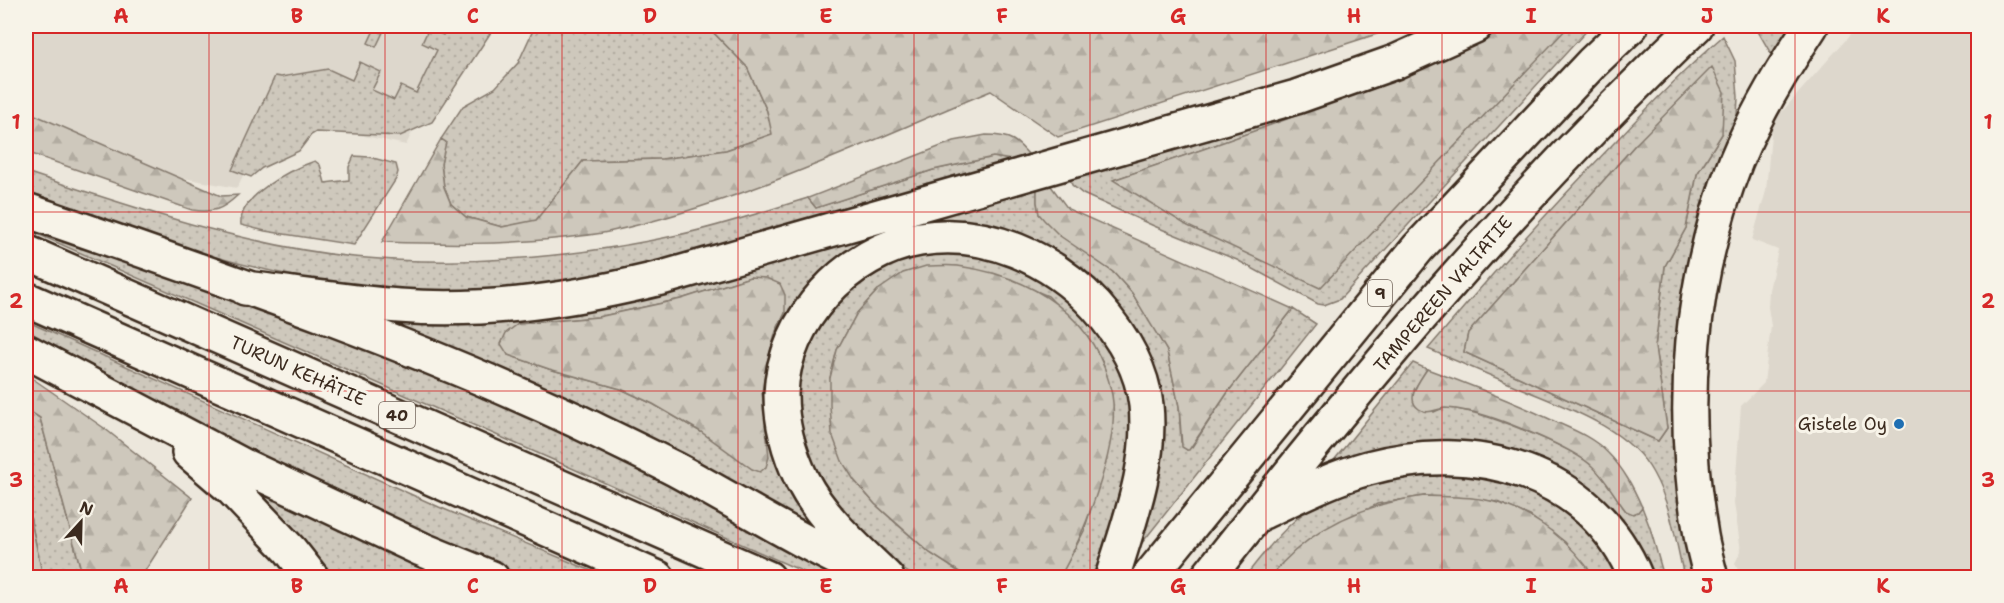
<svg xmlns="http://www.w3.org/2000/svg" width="2004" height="603" viewBox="0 0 2004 603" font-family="'Shantell Sans',sans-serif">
<defs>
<pattern id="grass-dots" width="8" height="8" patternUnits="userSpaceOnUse" patternTransform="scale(1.5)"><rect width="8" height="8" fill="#cec8bc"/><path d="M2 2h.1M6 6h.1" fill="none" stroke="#b2aca1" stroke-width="1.8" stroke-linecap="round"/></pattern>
<pattern id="forest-firs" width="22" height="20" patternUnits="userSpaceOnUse" patternTransform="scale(1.5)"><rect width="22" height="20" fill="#cec8bc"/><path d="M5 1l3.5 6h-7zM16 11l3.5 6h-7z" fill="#b2aca1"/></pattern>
</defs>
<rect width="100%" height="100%" fill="#ece7dc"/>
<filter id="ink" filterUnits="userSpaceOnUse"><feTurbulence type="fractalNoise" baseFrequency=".0167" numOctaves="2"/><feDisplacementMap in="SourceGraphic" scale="12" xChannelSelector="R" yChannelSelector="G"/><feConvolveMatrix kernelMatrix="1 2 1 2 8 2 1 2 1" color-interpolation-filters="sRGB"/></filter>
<g filter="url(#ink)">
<path fill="#ddd7cc" d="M26 26H464L406 145 272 116 237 188 151 172 26 136Z
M1858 26H1978V577H1741L1735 563 1741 551 1734 503 1741 406 1764 383 1771 326 1768 307 1769 290 1778 250 1752 240 1766 191 1772 123Z"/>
<path fill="url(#grass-dots)" stroke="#84796d" stroke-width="1.5" fill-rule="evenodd" d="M376 26H386L376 47 368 43Z
M448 26H495L432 122 400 136 316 132 311 135 299 151 262 168 251 177 232 170 275 76 281 77 328 69 352 80 360 62 381 72 372 90 394 100 401 86 416 93 437 50 422 43 429 28 443 35Z
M535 26H679L710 29 747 67 767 111 773 134 726 150 662 159 583 161 536 221 502 227 466 217 451 204 444 187 441 164 445 142 441 139 463 106 495 88 518 63Z
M1492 26H1508C1381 88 1247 135 1113 180L1569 26H1591L1340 299 1324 305 1318 304 1237 260 1154 226 1083 194 1072 185 1069 176 1440 51Z
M1755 26H1798L1774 59Z
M1723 36 1735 61 1738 97 1737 116 1728 156 1703 228 1705 577H1684C1676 541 1671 505 1653 473 1629 428 1565 407 1520 388 1489 375 1459 362 1428 349 1488 278 1550 209 1615 142 1650 105 1685 69 1723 36ZM1722 134 1697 174 1686 228 1665 266 1655 347 1667 428 1658 441 1464 352 1468 333 1636 144Z
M354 156 369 157 396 164 398 172 396 179 354 245 265 231 241 225C238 196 291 169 315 161L320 165 325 183 349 180V167Z
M993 157 1024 162C923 191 822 221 720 247 679 257 637 270 595 278 522 293 428 296 354 286 241 272 133 231 26 196V172C128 206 246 246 354 257 459 267 570 258 673 236 719 227 764 211 808 198L816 208 933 170Z
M1037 188V202L1039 214 1090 256 1113 272 1132 293 1149 319 1167 351 1179 406 1181 442 1187 450 1192 447 1228 392 1293 309 1316 324 1130 558 1141 532 1124 315 936 224 781 337 824 532 674 449 548 391 339 311 405 317 931 213ZM750 277 785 313C774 337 763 365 762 392 762 401 763 411 764 421L701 432 653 404 621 389 549 369 508 355 518 324 598 317 681 299Z
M26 223 490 394 855 577H815L567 466 26 229Z
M917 252 989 253 1080 301 1128 379 1135 437 1107 545 1091 577H1060L1084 531 1107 455 1112 396 1103 363 1089 339 1048 296 1005 278 956 266 878 290 857 313 837 350 830 378 854 480 875 504 899 526 930 553 967 577 916 578 896 564 842 516 811 467 797 417V386L806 353 827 311 871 273Z
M26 321 439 507 606 577H528L428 539 367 512 26 338Z
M1413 363 1427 369 1414 390 1434 412C1438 410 1443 408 1447 408 1478 409 1570 446 1593 466 1606 478 1615 497 1626 511L1638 512 1642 507 1650 528 1664 577H1654L1628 532 1581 486 1331 464Z
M26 409 40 418 83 577H43L26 498Z
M1445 471 1511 482 1571 512 1603 550 1617 577H1594L1565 542 1530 516 1497 502 1469 498 1424 496 1377 504 1297 550 1270 577 1244 578C1259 559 1275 538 1293 522 1334 484 1392 477 1445 471Z
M236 476 456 577H325Z"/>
<path fill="url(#forest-firs)" stroke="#84796d" stroke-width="1.5" d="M679 26H1395L1386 31 1058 137 991 91C866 142 741 203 608 232 594 235 578 236 563 238 502 245 443 244 382 242L441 139 446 142 441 164 444 187 451 204 466 217 502 227 536 220 583 161 662 159 726 150 772 134 767 111 747 67 710 29Z
M1508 26H1569L1320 288 1188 226 1113 180C1247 135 1380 88 1508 26Z
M1712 67 1724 92 1722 134 1697 174 1686 228 1665 266 1655 347 1667 428 1658 441 1464 352 1468 333 1636 144Z
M26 111 221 196 238 195C222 210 213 213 192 210L26 152Z
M986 135C1011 135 1017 140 1033 160L1024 162 993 157 933 170 816 208 808 198 954 141Z
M1051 186 1068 209 1293 309 1228 392 1189 450H1187L1182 447 1179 406 1167 351 1132 293 1113 272 1060 236 1044 220 1039 214 1037 202V188Z
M926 266C936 266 948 265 958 266 1032 276 1097 316 1112 395 1121 444 1084 534 1060 577H967L930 553 875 504 854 480 842 461 832 434 830 405V378L837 350 857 313 878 290 903 273Z
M750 277 766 278 780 284 785 295V313L776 331 767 363 762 392 769 457 766 467 760 472 752 469 701 432 653 404 621 389 549 369 508 355 501 344 506 333 518 324 598 317 681 299Z
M1427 369C1471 385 1514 402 1556 422 1574 430 1594 438 1608 453 1624 469 1633 487 1642 507L1638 512 1633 514 1626 511C1615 497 1606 479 1593 467 1574 448 1495 416 1468 411 1461 410 1452 408 1445 408 1435 409 1428 415 1419 409 1404 399 1421 379 1427 369Z
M26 374 104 428 192 498 141 577H83L40 418 26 409Z
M1424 496C1448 497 1475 496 1498 503 1537 515 1572 543 1594 577H1270C1309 528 1363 504 1424 496Z
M26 498 43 577H26Z"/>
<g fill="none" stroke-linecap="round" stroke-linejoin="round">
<defs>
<path id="trunk" d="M26 252 768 578
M26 299 658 578"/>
<path id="motorway" d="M26 210C210 274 398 337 575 420 608 436 642 452 675 469 740 504 803 544 871 574
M245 288C296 294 347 302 399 306 489 313 577 299 665 277L1296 97 1395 62 1475 26
M26 351 244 466 421 549 492 578
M189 452 231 488 290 550 312 578
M1263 512C1297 496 1332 478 1368 468 1473 439 1592 470 1636 578
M887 578C856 548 822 519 802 480 789 453 781 424 781 394 783 320 849 250 920 239 986 228 1052 258 1096 306 1120 333 1142 368 1146 405 1152 464 1129 522 1112 578
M1148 578 1418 248 1592 63 1631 26
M1207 578C1359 384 1518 195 1696 26
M1711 578C1707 561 1702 545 1700 529 1679 406 1690 277 1736 161 1756 113 1783 68 1811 26"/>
</defs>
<use href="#trunk" stroke="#3b2a1e" stroke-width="38"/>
<use href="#motorway" stroke="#3b2a1e" stroke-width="38"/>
<use href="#trunk" stroke="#f7f3e8" stroke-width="33"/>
<use href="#motorway" stroke="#f7f3e8" stroke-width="33"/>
</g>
</g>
<path fill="none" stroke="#d62828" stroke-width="1.5" stroke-opacity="0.55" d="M209 26V578M385 26V578M562 26V578M738 26V578M914 26V578M1090 26V578M1266 26V578M1442 26V578M1619 26V578M1795 26V578M26 212H1978M26 391H1978"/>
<circle fill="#1f6fb2" stroke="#f7f3e8" stroke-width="2" cx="1899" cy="424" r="6"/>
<g text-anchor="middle" stroke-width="6" stroke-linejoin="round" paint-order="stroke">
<g fill="#f7f3e8" stroke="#73665b" stroke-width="1.5">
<rect x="1368" y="280" width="24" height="26" rx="4.5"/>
<rect x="379" y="402" width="36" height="26" rx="4.5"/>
</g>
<g font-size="16" font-weight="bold" fill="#3b2a1e">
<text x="1380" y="299">9</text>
<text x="397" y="421">40</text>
</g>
<g font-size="18" fill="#3b2a1e" stroke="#f7f3e8">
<text transform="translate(1443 294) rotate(-49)" y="6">TAMPEREEN VALTATIE</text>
<text transform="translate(298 371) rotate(24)" y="6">TURUN KEHÄTIE</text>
</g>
<g font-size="18" fill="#3b2a1e" stroke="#f7f3e8" text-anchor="end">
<text x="1887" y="430">Gistele Oy</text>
</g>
</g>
<rect width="2004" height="603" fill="none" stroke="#f7f3e8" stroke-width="66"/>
<g transform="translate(81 522) rotate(22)" stroke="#f7f3e8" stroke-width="4.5" paint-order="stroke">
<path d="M0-4.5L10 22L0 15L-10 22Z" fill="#3b2a1e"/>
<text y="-9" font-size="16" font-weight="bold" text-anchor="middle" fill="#3b2a1e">N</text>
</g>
<rect x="33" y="33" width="1938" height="537" fill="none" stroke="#d62828" stroke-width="2"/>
<g font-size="20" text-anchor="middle" font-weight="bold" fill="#d62828">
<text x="121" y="23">A</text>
<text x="297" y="23">B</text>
<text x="473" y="23">C</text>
<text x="650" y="23">D</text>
<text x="826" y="23">E</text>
<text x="1002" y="23">F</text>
<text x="1178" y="23">G</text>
<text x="1354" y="23">H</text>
<text x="1531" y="23">I</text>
<text x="1707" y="23">J</text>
<text x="1883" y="23">K</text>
<text x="16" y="129">1</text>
<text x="1988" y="129">1</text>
<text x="16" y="308">2</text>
<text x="1988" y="308">2</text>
<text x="16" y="487">3</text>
<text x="1988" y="487">3</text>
<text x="121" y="593">A</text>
<text x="297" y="593">B</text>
<text x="473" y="593">C</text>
<text x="650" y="593">D</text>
<text x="826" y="593">E</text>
<text x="1002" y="593">F</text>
<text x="1178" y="593">G</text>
<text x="1354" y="593">H</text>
<text x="1531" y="593">I</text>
<text x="1707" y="593">J</text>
<text x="1883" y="593">K</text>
</g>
</svg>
